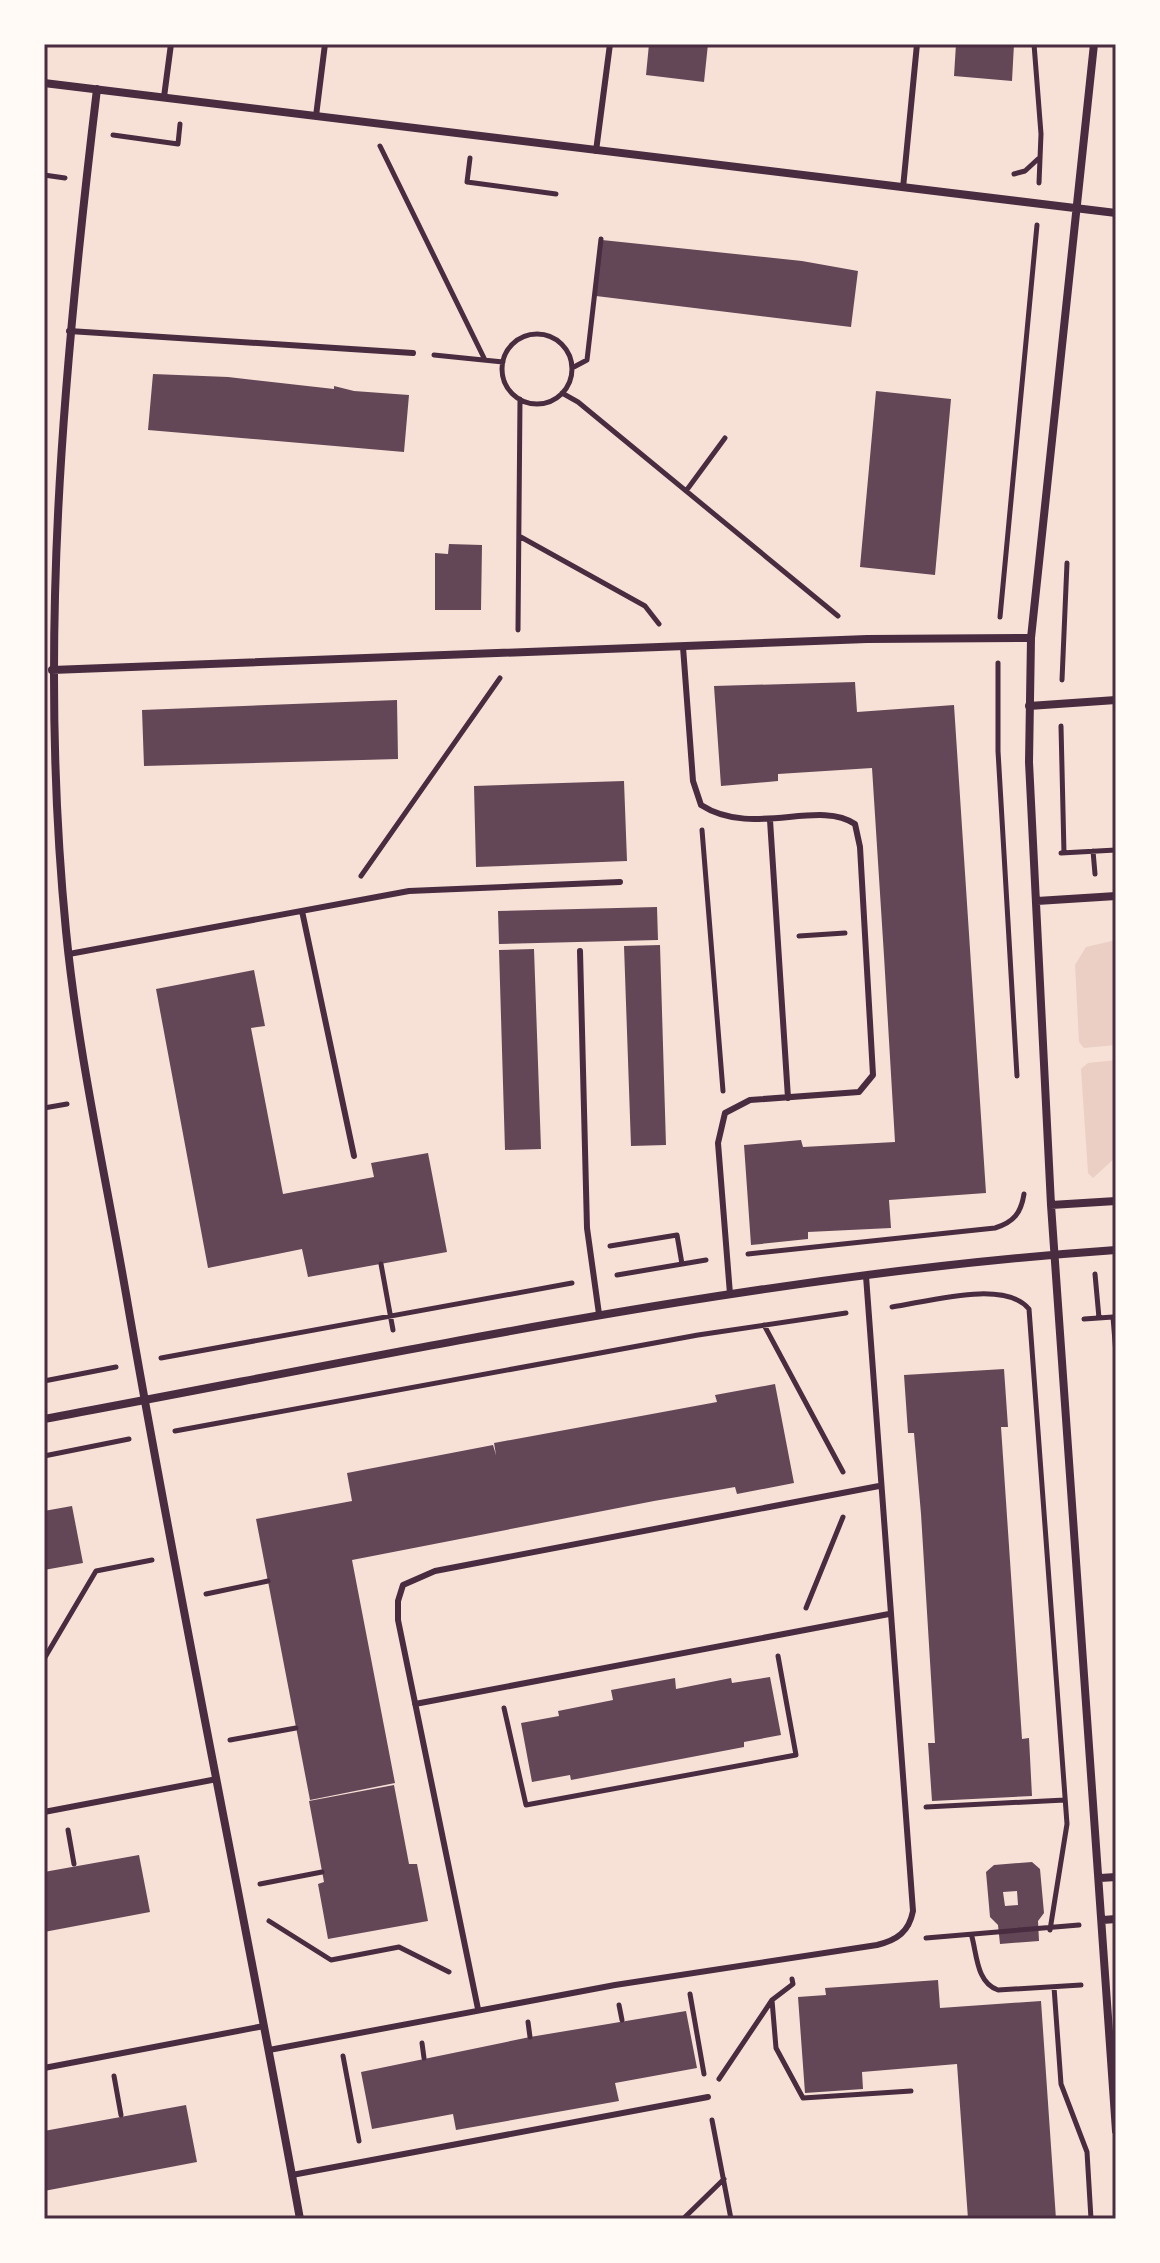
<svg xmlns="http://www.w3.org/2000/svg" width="1160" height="2263" viewBox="0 0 1160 2263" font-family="Commissioner,sans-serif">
<rect width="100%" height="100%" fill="#f7e1d7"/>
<path fill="#ebcfc5" d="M1116 940V1045L1084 1048 1079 1042 1075 965 1086 947Z
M1116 1060V1157L1093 1178 1088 1173 1081 1069 1088 1063Z"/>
<path fill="#644757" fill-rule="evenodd" d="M649 44H708L704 82 646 75Z
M956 44H1014L1012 81 954 76Z
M602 240 802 261 858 271 851 327 596 296Z
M153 374 228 377 334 389V386L354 391 409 395 404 452 148 430Z
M876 391 951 399 935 575 860 567Z
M449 544 482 545 481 610H435V553L448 554Z
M855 682 857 712 954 705 986 1193 889 1200 891 1228 808 1232V1239L751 1245 744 1145 801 1140 803 1147 895 1142 884 956 872 768 778 774V781L721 786 714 686Z
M397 700 398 759 144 766 142 710Z
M624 781 627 861 476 867 474 786Z
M657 907 658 940 499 944 498 911Z
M660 945 666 1145 631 1146 624 946Z
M534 949 541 1149 505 1150 499 950Z
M254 970 265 1026 251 1028 283 1194 374 1177 371 1163 428 1153 447 1252 308 1277 302 1249 208 1268 156 989Z
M1004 1369 1008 1427H1001L1022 1739 1029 1738 1032 1796 932 1801 928 1743H935L921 1514 914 1433H908L904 1375Z
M775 1384 794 1483 737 1494 735 1487 654 1501 352 1560 395 1783 310 1800 256 1519 352 1501 347 1473 493 1445 496 1455 494 1443 717 1402 715 1395Z
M72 1506 83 1563 44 1570V1511Z
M770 1677 781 1735 744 1742V1747L571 1780 570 1775 532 1782 521 1723 559 1716 558 1711 613 1700 611 1690 675 1678 676 1689 731 1678 732 1683Z
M394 1785 409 1864H417L428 1921 328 1939 318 1884 324 1882 309 1801Z
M139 1855 150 1912 44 1932V1872Z
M1032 1862 1040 1869 1044 1913 1038 1921 1039 1941 1000 1944 998 1925 990 1917 986 1872 994 1865ZM1017 1891 1018 1905 1005 1906 1003 1892Z
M938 1980 940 2008 1041 2001 1056 2219H968L957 2064 862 2072 863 2089 805 2093 798 1997 826 1995 825 1988Z
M686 2011 697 2068 615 2083 619 2101 456 2130 453 2114 372 2129 361 2072 530 2037Z
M186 2105 197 2162 44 2191V2131Z"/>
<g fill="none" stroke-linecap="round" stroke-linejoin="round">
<path stroke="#4a2c40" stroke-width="5" d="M1034 44 1041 134 1039 183
M113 135 178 144 180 124
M380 146 485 360
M470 158 467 182 556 194
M1014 174 1025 171 1038 159
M44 175 65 178
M502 369a35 35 0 1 1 70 0a35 35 0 1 1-70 0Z
M434 355 503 362
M572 368 587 360 601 239
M562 393 578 402 838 616
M686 491 725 438
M519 536 645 606 659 624
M1000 617 1037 225
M518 630 520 399
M998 663V751L1017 1076
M1062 680 1067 563
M1061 726 1064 853
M702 830 723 1091
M1093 851 1095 874
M1061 853 1116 850
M361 876 500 678
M799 936 845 933
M44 1108 67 1104
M610 1246 677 1235 682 1264
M748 1254 995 1228C1014 1222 1021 1213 1024 1194
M381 1264 393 1330
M1095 1274 1099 1318
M617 1275 706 1260
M892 1307C927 1302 1005 1279 1029 1309L1067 1824 1050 1930
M1084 1319 1113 1317 1116 1354
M764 1325 843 1472
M161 1358 572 1283
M44 1381 116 1367
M175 1431 698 1335 846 1313
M44 1456 129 1439
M206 1594 268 1581
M806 1608 843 1517
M44 1659 96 1571 152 1560
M504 1708 526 1805 796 1755 778 1656
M230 1740 296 1728
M926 1807 1065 1800
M68 1830 74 1864
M260 1884 322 1872
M269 1921 331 1960 399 1947 449 1972
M972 1937C977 1956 977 1983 998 1990L1081 1985
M926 1938 1079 1925
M1054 1987 1061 2084 1087 2152 1091 2219
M690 1994 704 2074
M772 2000 776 2048 803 2098 911 2091
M619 2005 622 2020
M528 2022 530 2037
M422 2043 424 2058
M343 2056 359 2141
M114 2076 121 2115
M719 2079 772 2000 793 1984 792 1979
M712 2120 731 2219
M683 2219 724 2179"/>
<path stroke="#4a2c40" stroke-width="6" d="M164 97 171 44
M316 116 325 44
M596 151 610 44
M903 188 917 44
M69 331 413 353
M683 647 693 781 701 805C752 838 818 799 855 824L860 847 873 1075 859 1092 750 1100 725 1113 718 1143 730 1294
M770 820 788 1098
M302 911 354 1156
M580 951 587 1228 599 1314
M69 954 409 891 620 882
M415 1704 889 1614
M44 1812 217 1779
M478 2009 398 1620V1601L403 1585 435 1571 879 1486
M269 2050 615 1985 877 1945C897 1940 909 1932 913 1911L866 1276
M44 2068 264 2026
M292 2175 708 2097"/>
<path stroke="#4a2c40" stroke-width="8" d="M1094 44 1031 638 1029 762 1051 1205 1116 2131
M44 83 1116 213
M97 89C63 371 38 647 66 931 78 1053 105 1173 126 1294 179 1603 244 1910 300 2219
M52 670 867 639 1031 638
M1029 706 1116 700
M1037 901 1116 896
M1051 1205 1116 1201
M44 1419C400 1353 754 1275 1116 1250
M1100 1878 1116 1877
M1103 1920 1116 1919"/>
</g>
<rect width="1160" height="2263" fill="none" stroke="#fffaf5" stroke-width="92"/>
<rect x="46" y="46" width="1068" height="2171" fill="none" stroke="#4a2c40" stroke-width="3"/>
</svg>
